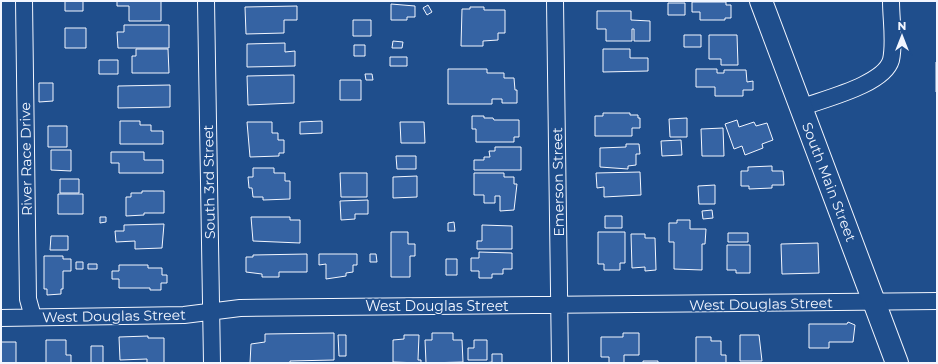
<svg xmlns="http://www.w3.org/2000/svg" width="938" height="364" viewBox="0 0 938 364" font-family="Montserrat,sans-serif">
<rect width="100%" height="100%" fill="#1f4e8c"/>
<path fill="#3563a3" stroke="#f2f6ff" d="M65 1H83V11H65Z
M117 1H161V21H129V6H117Z
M692 2H726V5H731V18H725V20H700V12H692Z
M668 3H685V15H668Z
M391 4 415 6V17H407V20H391Z
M428 5 432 12 427 15 423 8Z
M297 6V20H284V33L246 34 245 7Z
M470 7H484V10H505V33H498V40L483 41V46H461L462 9H470Z
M597 11H631V20L650 21V41H634V29H632V41H606V29H597Z
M353 20H371V36H353Z
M124 25H169V48H118L117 32H124Z
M65 28H86V48H65Z
M684 35H701V47H684Z
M709 35H737L738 65H721V59H709Z
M393 41 403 42 402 48H392Z
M285 43V52L295 51V66L247 67V44Z
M354 45H365V56H354Z
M136 49H168L169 73H132V56H136Z
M603 49H630V58H648V71L603 72Z
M390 57H407V66H390Z
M99 60H118V74H99Z
M936 62H937V92H936Z
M448 69H487V73H504V78H514L515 90H517V103H502V99H492V104H448Z
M696 69H717V73H724V70H746L747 82 753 81V90H743V96H715V87H696Z
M365 74H372L373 80H366Z
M294 75V103L248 105 247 76Z
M340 80H361V100H340Z
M39 83H53V101L39 102Z
M170 85V107L118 108V86Z
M603 113H630V115H638V118H640V128H632V136H595V116H603Z
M472 116H484V118H493L494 120H519V137H514V142H476V129H472Z
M687 118V137H670L669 119Z
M737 120 739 127 754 122 756 126 767 123 773 140 762 144 763 148 745 155 742 146 734 149 725 124Z
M120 121H140V125H151V131H163V144H120Z
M322 121V133L300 134V122Z
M247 122H272V133H278V140H284V153H279V156L250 157Z
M400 122H424L425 143H401Z
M48 126H67V147H48Z
M723 128 724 156H702L701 129Z
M681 140 682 155 662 156 661 141Z
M626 144H639L640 154H636V165L628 166V169L600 167V148L626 147Z
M495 147H521V170H474V160H484V157H490L489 151H495Z
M51 150H71V171L51 170Z
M111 152H144V160H163V173H119V163H111Z
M396 156H416V169H397Z
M772 166V171H783L784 185H772V188L749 189V186H741V171H748V167Z
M253 168H274V173H285V181H290V199L263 200V197H253L252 188H249L248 177H253Z
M640 172 641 195 604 197V187L597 188 596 173Z
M340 173H367V197H341Z
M474 173H504V177H514V184H517L514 210 500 211V196H495V203H484V195H474Z
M417 176V197L393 198V177Z
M60 179H79V193H60Z
M715 185V204H699L698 186Z
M142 191H164V213H144V215L126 216V197H131V193H142Z
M58 194H83V214H58Z
M368 200V214H355V219L341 220 340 201Z
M712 210 713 218 703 219 702 211Z
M605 216H622V228H605Z
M100 217H106V222L100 223Z
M251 217H290V220H300V243L253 241Z
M677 220H690V229H706L705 244H702V270L674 269V242H669V223H677Z
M454 222 455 231H448V223Z
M164 224 162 248 135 249V241L116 242 115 231H124V225Z
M482 225 512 226V249H477V241H482Z
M391 232H408V244H415V256H410V277H391Z
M598 232H625V263H620V270H604V264H598Z
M728 233H748V242H728Z
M631 234H645V238H655L656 270 645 271V267L632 268Z
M51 236H68V250H50Z
M818 243 819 273 782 274 781 244Z
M727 245H750V273H736V270H727Z
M479 252 512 253V269H503V274H492V278H479V271H471V258H479Z
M307 254V272H279V277H262V274L246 272V257H253V255Z
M319 254H357V265H353V272L346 273V276L326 279V264L319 265Z
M370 254H376L377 262H370Z
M44 256H63V259H71V271H63V289H61V294L47 295V289H44Z
M446 259H457V275H446Z
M76 262H83V269H76Z
M88 264H97V269H88Z
M119 265H148V268H162V275H167V283H161V290H150V288H119V279H112V271H119Z
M848 322 855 325 853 342H829V348H809V324H847Z
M334 333V360L290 361V363H250L251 344 265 342V334Z
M432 333H453V340H462L463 362 426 363 425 340H432Z
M623 333H639V355H624V363H609V357H601V337H623Z
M338 335H346V356H339Z
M404 335H419L418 360H421V363L393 362V340L404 339Z
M740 335H759L762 361H740Z
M148 336V338H164V363H147V359L120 360 119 337Z
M696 337H711V341H721V355H726V363H696Z
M46 340H66V355H71V363H46Z
M474 340H487V360H468V348H474Z
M1 342H16V363H1Z
M91 346H103V363H91Z
M492 354H502V363H484L492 362Z
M643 361H658V363H643Z"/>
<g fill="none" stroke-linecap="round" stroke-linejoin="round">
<defs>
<path id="street" d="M24 1 28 299 33 317
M206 1 212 363
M555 1 560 363
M800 108C823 99 884 85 891 60 895 42 891 20 891 1
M1 318 184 315 240 308 937 301"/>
<path id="primary" d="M761 1 897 363"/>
</defs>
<use href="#street" stroke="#f2f6ff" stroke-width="18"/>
<use href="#primary" stroke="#f2f6ff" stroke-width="24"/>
<use href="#street" stroke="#1f4e8c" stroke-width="16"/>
<use href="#primary" stroke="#1f4e8c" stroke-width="22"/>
</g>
<g text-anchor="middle" stroke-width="3" stroke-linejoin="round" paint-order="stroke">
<g font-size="14" fill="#f2f6ff" stroke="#1f4e8c">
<text transform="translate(26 159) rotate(-91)" y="5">River Race Drive</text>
<text transform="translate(209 182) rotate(-91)" y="5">South 3rd Street</text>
<text transform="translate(558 182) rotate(-91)" y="5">Emerson Street</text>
<text transform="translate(829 182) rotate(69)" y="5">South Main Street</text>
<text transform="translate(761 304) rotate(-1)" y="5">West Douglas Street</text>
<text x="437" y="311">West Douglas Street</text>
<text transform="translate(114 316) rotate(-1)" y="5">West Douglas Street</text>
</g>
</g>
<rect width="938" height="364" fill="none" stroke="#f2f6ff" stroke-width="4"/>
<g transform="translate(902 36)" stroke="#1f4e8c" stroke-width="3" paint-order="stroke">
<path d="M0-3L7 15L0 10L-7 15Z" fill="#f2f6ff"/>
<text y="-6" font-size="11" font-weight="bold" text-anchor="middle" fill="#f2f6ff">N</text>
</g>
</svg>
